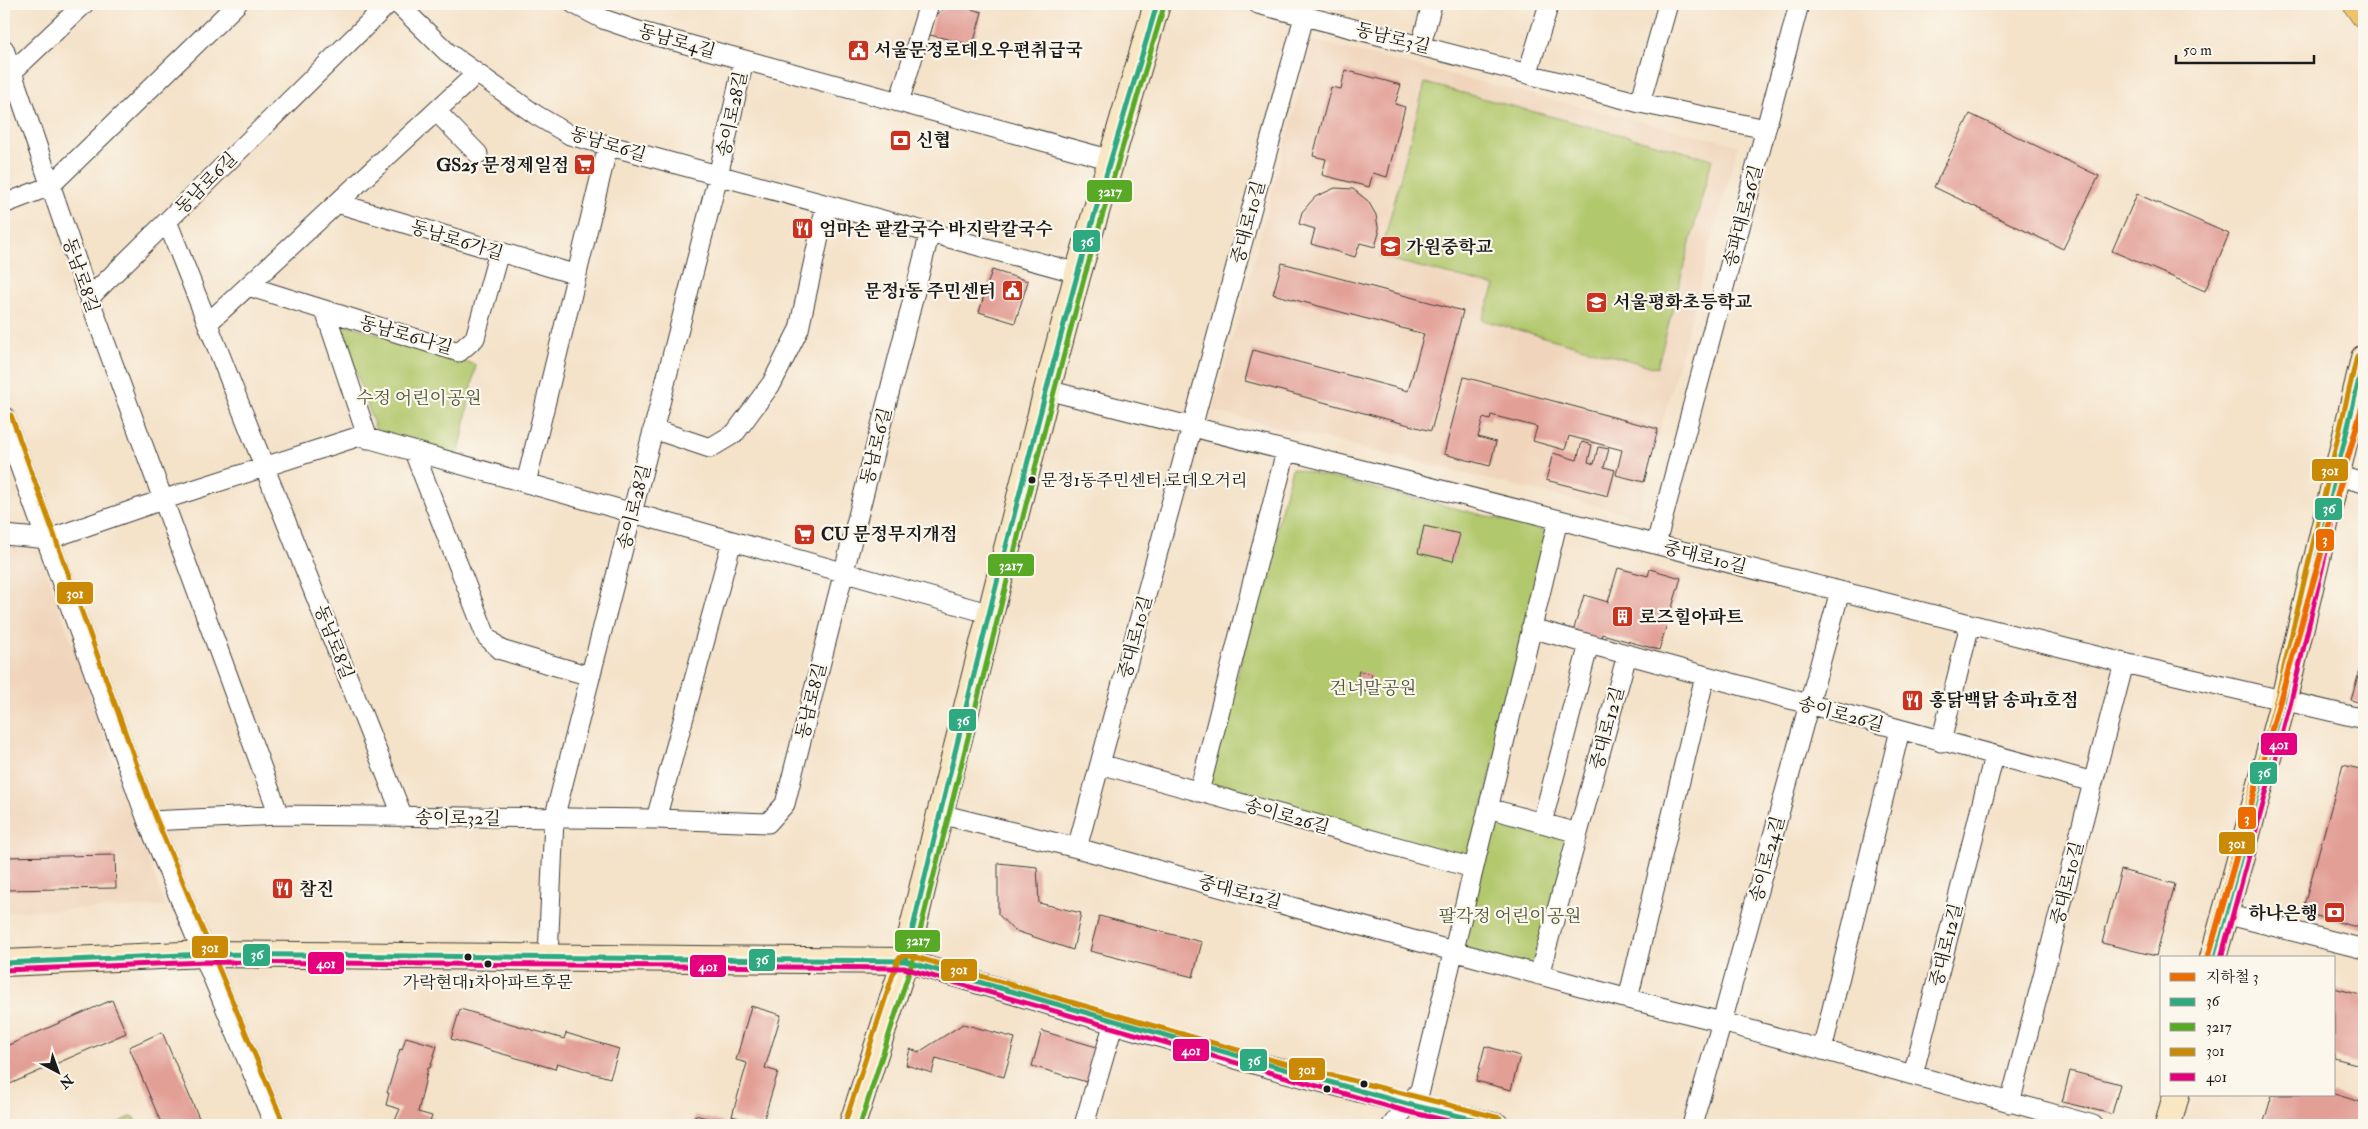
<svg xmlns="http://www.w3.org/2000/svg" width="2368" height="1129" viewBox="0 0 2368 1129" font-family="'IM FELL Double Pica','Noto Serif KR',serif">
<rect width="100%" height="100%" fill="#fbf7ec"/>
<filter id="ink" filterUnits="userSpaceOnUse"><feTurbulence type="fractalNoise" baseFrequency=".02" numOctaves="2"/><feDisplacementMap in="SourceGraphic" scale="10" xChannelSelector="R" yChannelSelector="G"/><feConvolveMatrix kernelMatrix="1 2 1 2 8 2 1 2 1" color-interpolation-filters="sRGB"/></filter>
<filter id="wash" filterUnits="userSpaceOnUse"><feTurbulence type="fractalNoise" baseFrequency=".0096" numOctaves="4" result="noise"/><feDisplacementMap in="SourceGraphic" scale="20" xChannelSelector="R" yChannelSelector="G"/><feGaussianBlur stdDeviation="1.12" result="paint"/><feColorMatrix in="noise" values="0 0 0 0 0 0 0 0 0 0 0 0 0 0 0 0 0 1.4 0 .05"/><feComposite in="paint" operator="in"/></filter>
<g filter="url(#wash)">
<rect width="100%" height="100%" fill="#f4e2c9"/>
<path fill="#f0d5bc" d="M1313 41 1738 145 1637 516 1213 411Z
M4 547 39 550 165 906 4 912Z"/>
<path fill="#b2c86d" stroke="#677244" d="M1425 83 1712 159 1657 368 1482 320 1495 286 1380 257Z
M339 322 476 365 458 459 379 439Z
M1292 468 1547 531 1470 862 1208 786Z
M1496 817 1571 838 1536 970 1461 948Z
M133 1116 138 1125H113Z"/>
<g id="blocks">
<path fill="#e29f96" d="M952 4 982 12 973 45 930 35 935 15Z
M1345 70 1401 85 1395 104 1405 107 1387 177 1373 173 1369 187 1322 175 1326 159 1313 156 1331 87 1341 89Z
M1970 114 2099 176 2063 249 1934 187Z
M1335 188 1353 189 1368 201 1376 215 1379 233 1375 247 1360 243 1355 257 1311 244 1315 229 1299 224 1302 212 1315 197Z
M2137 194 2229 234 2205 291 2112 251Z
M1282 263 1463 311 1431 431 1245 381 1253 350 1408 391 1424 334 1273 294Z
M992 270 1028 281 1015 323 979 312Z
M1464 377 1658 429 1644 482 1616 475 1622 450 1569 436 1565 450 1533 441 1537 427 1491 415 1490 420 1483 418 1478 437 1496 442 1490 466 1444 454Z
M1582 442 1592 445 1588 462 1594 464 1598 447 1609 449 1604 467 1615 470 1608 496 1546 480 1553 453 1577 460Z
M1424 526 1460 534 1453 561 1418 553Z
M1618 568 1648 576 1650 569 1681 578 1659 650 1602 634 1600 640 1573 632 1584 595 1608 602Z
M2364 656V704L2351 700Z
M1359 671 1372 674 1368 692 1354 689Z
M2343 765 2364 770V929L2302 912Z
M115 855 116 888 4 890V857Z
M998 863 1037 867 1039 903 1081 913 1073 950 1013 930 998 914Z
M2121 870 2175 884 2156 956 2102 943Z
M1099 916 1202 942 1193 977 1090 951Z
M2334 988 2364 996V1066L2334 1058Z
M112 1000 126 1033 10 1084 4 1070V1047Z
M751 1006 781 1015 765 1068 778 1072 762 1125 732 1116 747 1063 736 1060Z
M460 1009 564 1039 566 1033 619 1049 610 1078 557 1063 555 1069 451 1039Z
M963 1024 1015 1038 1004 1077 936 1058 932 1073 906 1065 910 1049 919 1052Z
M1042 1031 1100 1048 1090 1083 1032 1066Z
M162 1032 202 1125H162L129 1047Z
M406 1037 437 1046 430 1068H428L418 1112 432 1116 429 1125H393L400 1109 386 1105 389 1093H387L400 1049 402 1050Z
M1485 1046 1520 1056 1511 1090 1476 1081Z
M2070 1071 2120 1084 2112 1114 2062 1102Z
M2334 1094 2364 1103V1125H2263L2272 1095Z
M695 1115 726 1123 725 1125H692Z"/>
</g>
</g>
<g filter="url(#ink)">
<use href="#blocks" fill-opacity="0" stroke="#3c3a36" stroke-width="1"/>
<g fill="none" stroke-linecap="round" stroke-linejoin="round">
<defs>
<path id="minor" d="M398 4 447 52 536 115 570 135 1078 273
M574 4 603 19 638 31 1112 160
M1258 4 1640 103 1766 129
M1421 45 1432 4
M4 49 89 298 279 815
M1528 72 1549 4
M11 73 84 4
M899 102 929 4
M1640 103 1668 4
M436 111 478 154
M337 203 577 275
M4 204 50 186 237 4
M167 221 403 817
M248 286 459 352 475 338 499 252
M89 298 388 4
M325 311 368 439
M208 323 476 74
M1047 390 2124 663 2364 719
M653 429 710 448 735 433 772 383 799 329 826 205
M414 452 486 636 501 650 590 676
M2338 476 2364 483
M526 483 608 146
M4 535 49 539 162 500 360 436 991 614
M1656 544 1799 4
M1531 628 2093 782
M1941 742 1970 624
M1100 764 1473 868
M1199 792 1286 451
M1488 808 1578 833
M940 814 1077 848 1628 999 1722 1022 2093 1125
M656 819 732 541
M149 821 279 815 656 819 768 823 785 804 930 232
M1542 823 1589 644
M1077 848 1304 17
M2225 914 2364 949
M548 957 554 819 718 176 744 60
M1539 975 1627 655
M1628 999 1705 676
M1822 1050 1900 730
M1913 1075 1994 756
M2010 1103 2124 663
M1084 1125 1114 1022
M1392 1125 1420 1090 1558 520
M1692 1125 1722 1022 1840 591"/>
<path id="tertiary" d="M4 418 149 821 276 1125
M905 961C1102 1019 1298 1079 1498 1125"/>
<path id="secondary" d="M2213 958 2284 699 2364 358
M4 963 205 954 905 961
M852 1125 905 961 940 814 1047 390 1078 273 1157 4
M2168 1125 2176 1095"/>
<path id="primary" d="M2357 4 2364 14"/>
</defs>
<use href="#minor" stroke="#3c3a36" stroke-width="21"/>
<use href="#tertiary" stroke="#3c3a36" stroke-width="24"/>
<use href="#secondary" stroke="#3c3a36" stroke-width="28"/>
<use href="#primary" stroke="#3c3a36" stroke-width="29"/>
<use href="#minor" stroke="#fff" stroke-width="19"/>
<use href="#tertiary" stroke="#fff" stroke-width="22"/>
<use href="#secondary" stroke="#f9e7c3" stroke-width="26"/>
<use href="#primary" stroke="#efc469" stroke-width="28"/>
<defs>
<path id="bus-1" d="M2213 958 2284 699 2364 358
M905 961C959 732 1015 503 1077 276 1102 185 1131 95 1157 4
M4 963 205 954 905 961 1407 1104 1498 1125"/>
<path id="bus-2" d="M860 1125 912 963 1054 392 1085 275 1164 6"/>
<path id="bus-3" d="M11 415 156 818 283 1122
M2206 956 2277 697 2357 356
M845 1123 898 959 905 954 1276 1061 1500 1118"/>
<path id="bus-4" d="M2221 958 2291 701 2364 390
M4 970 205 962 904 968 1405 1111 1466 1125"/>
</defs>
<use href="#bus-1" stroke="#fbf7ec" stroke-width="9"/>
<use href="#bus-2" stroke="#fbf7ec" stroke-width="9"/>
<use href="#bus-3" stroke="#fbf7ec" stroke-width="9"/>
<use href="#bus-4" stroke="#fbf7ec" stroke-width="9"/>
<use href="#bus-1" stroke="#2ea980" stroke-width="5"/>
<use href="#bus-2" stroke="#58a925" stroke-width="5"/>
<use href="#bus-3" stroke="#cb8a06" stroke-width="5"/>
<use href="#bus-4" stroke="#e5007d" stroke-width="5"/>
<defs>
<path id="metro-1" d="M2208 958 2364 400"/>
</defs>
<use href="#metro-1" stroke="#fbf7ec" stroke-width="10"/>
<use href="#metro-1" stroke="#ed6c00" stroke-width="6"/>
</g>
</g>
<defs>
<symbol id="civic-square" viewBox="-11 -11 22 22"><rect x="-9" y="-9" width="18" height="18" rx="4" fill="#c8321e" stroke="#fbf7ec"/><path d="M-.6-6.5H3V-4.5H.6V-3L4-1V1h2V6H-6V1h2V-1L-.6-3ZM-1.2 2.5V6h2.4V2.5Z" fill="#fff"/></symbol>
<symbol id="bank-square" viewBox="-11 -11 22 22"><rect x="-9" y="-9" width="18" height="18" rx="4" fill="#c8321e" stroke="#fbf7ec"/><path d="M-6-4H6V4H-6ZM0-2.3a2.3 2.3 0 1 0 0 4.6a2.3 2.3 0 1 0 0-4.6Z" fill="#fff"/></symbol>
<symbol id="supermarket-square" viewBox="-11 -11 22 22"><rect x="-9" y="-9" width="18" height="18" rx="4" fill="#c8321e" stroke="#fbf7ec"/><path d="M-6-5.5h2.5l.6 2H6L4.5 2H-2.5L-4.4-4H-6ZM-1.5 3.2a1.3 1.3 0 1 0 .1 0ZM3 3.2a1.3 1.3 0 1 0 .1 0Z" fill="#fff"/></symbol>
<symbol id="restaurant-square" viewBox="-11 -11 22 22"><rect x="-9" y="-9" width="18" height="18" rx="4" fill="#c8321e" stroke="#fbf7ec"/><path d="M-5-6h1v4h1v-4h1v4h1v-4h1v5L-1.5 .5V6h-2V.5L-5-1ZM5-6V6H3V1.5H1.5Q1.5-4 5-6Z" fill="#fff"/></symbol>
<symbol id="school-square" viewBox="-11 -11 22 22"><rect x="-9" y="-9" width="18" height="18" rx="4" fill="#c8321e" stroke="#fbf7ec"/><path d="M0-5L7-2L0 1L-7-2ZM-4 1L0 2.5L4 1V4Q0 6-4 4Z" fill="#fff"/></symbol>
<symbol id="building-square" viewBox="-11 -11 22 22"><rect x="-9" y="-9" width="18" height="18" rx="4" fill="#c8321e" stroke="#fbf7ec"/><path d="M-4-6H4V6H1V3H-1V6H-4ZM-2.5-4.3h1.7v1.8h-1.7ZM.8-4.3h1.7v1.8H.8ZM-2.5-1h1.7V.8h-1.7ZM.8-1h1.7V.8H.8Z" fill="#fff"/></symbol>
</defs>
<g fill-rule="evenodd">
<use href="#civic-square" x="846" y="38" width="25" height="25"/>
<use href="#bank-square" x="888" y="128" width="25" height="25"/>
<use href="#supermarket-square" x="572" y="152" width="25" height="25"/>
<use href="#restaurant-square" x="790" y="216" width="25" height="25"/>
<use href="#school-square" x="1378" y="234" width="25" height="25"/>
<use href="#civic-square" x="1000" y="278" width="25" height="25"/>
<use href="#school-square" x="1584" y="290" width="25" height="25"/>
<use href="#supermarket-square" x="792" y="522" width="25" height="25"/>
<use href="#building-square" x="1610" y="604" width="25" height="25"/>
<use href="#restaurant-square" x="1900" y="688" width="25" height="25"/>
<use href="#restaurant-square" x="270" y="876" width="25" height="25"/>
<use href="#bank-square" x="2322" y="900" width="25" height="25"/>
</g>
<g fill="#1c1c1c" stroke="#fbf7ec" stroke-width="2">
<circle cx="1032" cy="480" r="4.5"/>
<circle cx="468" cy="957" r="4.5"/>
<circle cx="488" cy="964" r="4.5"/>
<circle cx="1364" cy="1084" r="4.5"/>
<circle cx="1327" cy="1089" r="4.5"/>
</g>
<g text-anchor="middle" stroke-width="4.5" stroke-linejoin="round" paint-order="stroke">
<g font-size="17" fill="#1c1c1c" stroke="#fbf7ec" text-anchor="start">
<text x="1041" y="486">문정1동주민센터.로데오거리</text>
<text x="488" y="988" text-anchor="middle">가락현대1차아파트후문</text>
</g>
<g font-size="18" fill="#1c1c1c" stroke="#fbf7ec">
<text transform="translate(1393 38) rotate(14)" y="6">동남로3길</text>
<text transform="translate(677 41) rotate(16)" y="6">동남로4길</text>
<text transform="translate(732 114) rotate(-78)" y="6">송이로28길</text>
<text transform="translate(608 144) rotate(17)" y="6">동남로6길</text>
<text transform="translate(206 183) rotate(-45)" y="6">동남로6길</text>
<text transform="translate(1743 216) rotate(-75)" y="6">송파대로26길</text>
<text transform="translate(1248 222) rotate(-75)" y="6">중대로10길</text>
<text transform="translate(457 240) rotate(17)" y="6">동남로6가길</text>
<text transform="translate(81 275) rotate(71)" y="6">동남로8길</text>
<text transform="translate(406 335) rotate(16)" y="6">동남로6나길</text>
<text transform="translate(876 446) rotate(-76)" y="6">동남로6길</text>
<text transform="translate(634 507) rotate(-76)" y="6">송이로28길</text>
<text transform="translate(1705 557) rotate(14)" y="6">중대로10길</text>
<text transform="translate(1135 637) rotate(-75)" y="6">중대로10길</text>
<text transform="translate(334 642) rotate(69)" y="6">동남로8길</text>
<text transform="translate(811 701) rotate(-76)" y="6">동남로8길</text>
<text transform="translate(1841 714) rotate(15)" y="6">송이로26길</text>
<text transform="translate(1607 728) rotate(-75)" y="6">중대로12길</text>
<text transform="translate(1287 816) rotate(16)" y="6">송이로26길</text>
<text transform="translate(458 818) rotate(1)" y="6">송이로32길</text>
<text transform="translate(1767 859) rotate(-75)" y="6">송이로24길</text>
<text transform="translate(2067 883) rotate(-76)" y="6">중대로10길</text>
<text transform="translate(1240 892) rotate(15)" y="6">중대로12길</text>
<text transform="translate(1946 945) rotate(-76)" y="6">중대로12길</text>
</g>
<g font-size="18" font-weight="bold" fill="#1c1c1c" stroke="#fbf7ec" text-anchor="start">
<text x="874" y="56">서울문정로데오우편취급국</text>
<text x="916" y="146">신협</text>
<text x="569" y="171" text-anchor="end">GS25 문정제일점</text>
<text x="819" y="235">엄마손 팥칼국수 바지락칼국수</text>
<text x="1406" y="253">가원중학교</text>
<text x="996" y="297" text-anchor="end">문정1동 주민센터</text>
<text x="1613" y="308">서울평화초등학교</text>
<text x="821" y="540">CU 문정무지개점</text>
<text x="1639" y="623">로즈힐아파트</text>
<text x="1929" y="706">홍닭백닭 송파1호점</text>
<text x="299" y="895">참진</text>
<text x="2318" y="919" text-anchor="end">하나은행</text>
</g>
<g font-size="18" fill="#505838" stroke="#fbf7ec">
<text x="419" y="404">수정 어린이공원</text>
<text x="1373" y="694">건너말공원</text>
<text x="1510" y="922">팔각정 어린이공원</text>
</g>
</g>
<g stroke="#fbf7ec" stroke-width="2">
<rect x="1086" y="179" width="47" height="24" rx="5" fill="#58a925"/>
<rect x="1072" y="229" width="29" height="24" rx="5" fill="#2ea980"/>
<rect x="2311" y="458" width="38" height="24" rx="5" fill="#cb8a06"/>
<rect x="2314" y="497" width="29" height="24" rx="5" fill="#2ea980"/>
<rect x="2315" y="528" width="20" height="24" rx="5" fill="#ed6c00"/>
<rect x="987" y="553" width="48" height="24" rx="5" fill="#58a925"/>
<rect x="56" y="581" width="38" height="24" rx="5" fill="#cb8a06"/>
<rect x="948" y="708" width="29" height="24" rx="5" fill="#2ea980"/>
<rect x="2260" y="732" width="38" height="24" rx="5" fill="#e5007d"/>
<rect x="2249" y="761" width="29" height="24" rx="5" fill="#2ea980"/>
<rect x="2237" y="806" width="20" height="24" rx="5" fill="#ed6c00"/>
<rect x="2218" y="831" width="38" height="24" rx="5" fill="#cb8a06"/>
<rect x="894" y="929" width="47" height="24" rx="5" fill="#58a925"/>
<rect x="191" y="935" width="38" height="24" rx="5" fill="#cb8a06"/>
<rect x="242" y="943" width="29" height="24" rx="5" fill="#2ea980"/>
<rect x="748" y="948" width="28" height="24" rx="5" fill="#2ea980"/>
<rect x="307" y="951" width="38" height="24" rx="5" fill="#e5007d"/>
<rect x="689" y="954" width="38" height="24" rx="5" fill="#e5007d"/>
<rect x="940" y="958" width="38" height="24" rx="5" fill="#cb8a06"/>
<rect x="1172" y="1038" width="38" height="24" rx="5" fill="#e5007d"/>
<rect x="1239" y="1048" width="29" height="24" rx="5" fill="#2ea980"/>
<rect x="1288" y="1057" width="38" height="24" rx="5" fill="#cb8a06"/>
</g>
<g font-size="14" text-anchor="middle" font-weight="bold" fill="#fff">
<text x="1110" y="196">3217</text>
<text x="1087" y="246">36</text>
<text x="2330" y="475">301</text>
<text x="2329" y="513">36</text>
<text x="2325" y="544">3</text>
<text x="1011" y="570">3217</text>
<text x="75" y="598">301</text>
<text x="963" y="725">36</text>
<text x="2279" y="749">401</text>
<text x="2264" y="777">36</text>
<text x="2247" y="823">3</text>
<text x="2237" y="848">301</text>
<text x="918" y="945">3217</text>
<text x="210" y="952">301</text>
<text x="257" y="959">36</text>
<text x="762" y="964">36</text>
<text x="326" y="968">401</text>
<text x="708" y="971">401</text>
<text x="959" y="974">301</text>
<text x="1191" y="1055">401</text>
<text x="1254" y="1065">36</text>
<text x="1307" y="1074">301</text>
</g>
<rect width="2368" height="1129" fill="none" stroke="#fbf7ec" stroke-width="20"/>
<rect x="2160" y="956" width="175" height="140" fill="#fbf7ec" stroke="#a29f99"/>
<rect x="2170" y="973" width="25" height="8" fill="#ed6c00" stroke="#a29f99"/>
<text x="2206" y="982" font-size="15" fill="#1c1c1c">지하철 3</text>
<rect x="2170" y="998" width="25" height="8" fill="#2ea980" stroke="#a29f99"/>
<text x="2206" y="1006" font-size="15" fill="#1c1c1c">36</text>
<rect x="2170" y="1023" width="25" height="8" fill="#58a925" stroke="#a29f99"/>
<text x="2206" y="1032" font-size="15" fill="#1c1c1c">3217</text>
<rect x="2170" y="1048" width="25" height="8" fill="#cb8a06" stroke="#a29f99"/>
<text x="2206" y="1056" font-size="15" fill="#1c1c1c">301</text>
<rect x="2170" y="1073" width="25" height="8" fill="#e5007d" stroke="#a29f99"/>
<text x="2206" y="1082" font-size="15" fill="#1c1c1c">401</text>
<g transform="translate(58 1072) rotate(139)" stroke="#fbf7ec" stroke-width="4" paint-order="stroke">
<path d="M0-4L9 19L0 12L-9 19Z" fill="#1c1c1c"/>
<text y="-8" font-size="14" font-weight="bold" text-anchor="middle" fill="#1c1c1c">N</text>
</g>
<path d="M2176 55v8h138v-8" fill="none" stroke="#1c1c1c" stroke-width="2.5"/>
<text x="2183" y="55" font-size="15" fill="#1c1c1c" stroke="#fbf7ec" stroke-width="4" paint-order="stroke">50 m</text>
</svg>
